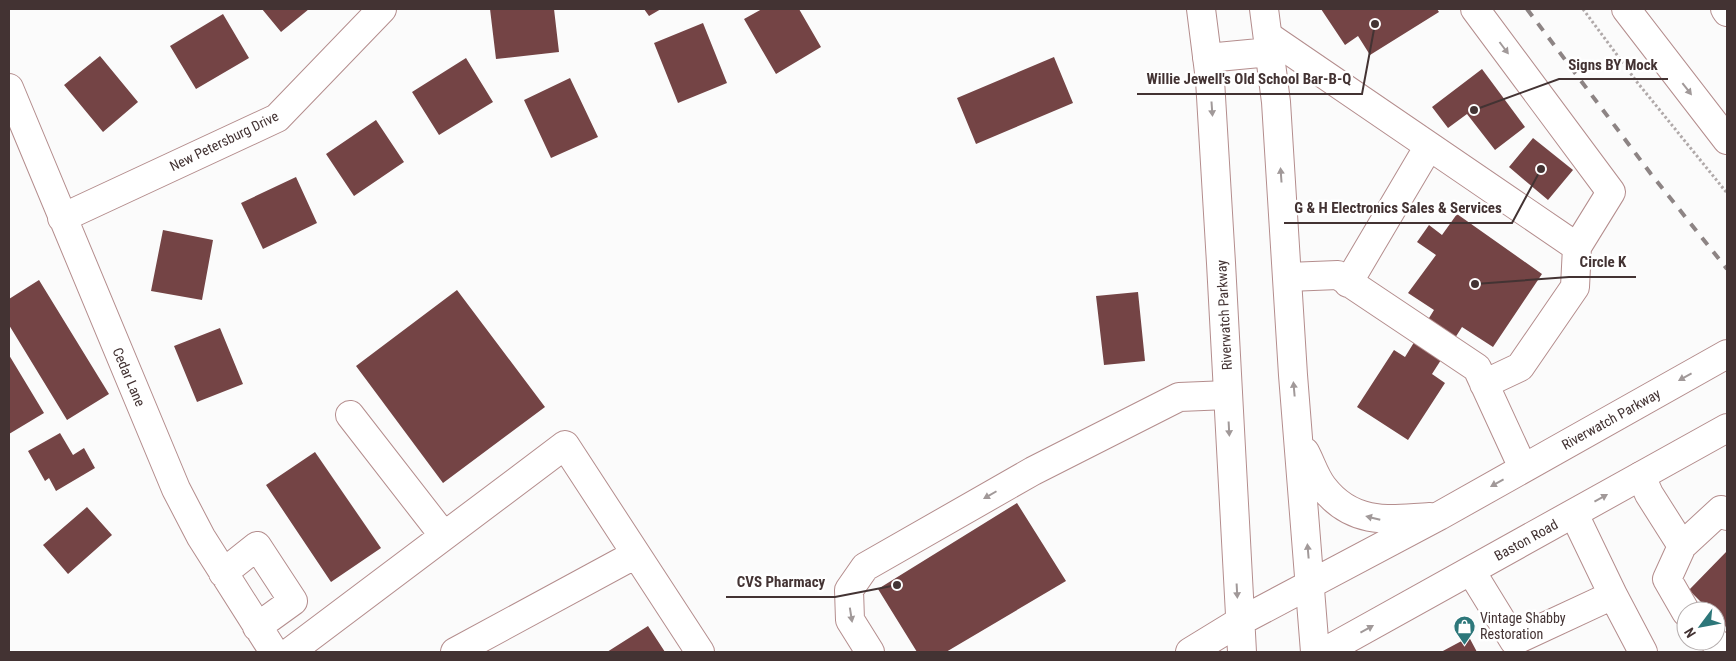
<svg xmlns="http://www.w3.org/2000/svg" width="1736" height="661" viewBox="0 0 1736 661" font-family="'Roboto Condensed',sans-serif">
<rect width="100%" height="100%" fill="#fbfbfb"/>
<path fill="#744445" d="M262 9H309L281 32Z
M490 9H554L559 52 496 59Z
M644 9H661L649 16Z
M762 9H799L821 47 776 74 744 19Z
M1321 9H1437L1439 12 1370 55 1358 36 1345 45Z
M223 14 249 58 196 89 170 46Z
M703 23 727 83 678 103 654 43Z
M100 56 138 102 103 132 64 85Z
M1054 57 1073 103 976 144 957 98Z
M466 58 493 102 439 135 412 92Z
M1482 69 1525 127 1495 150 1467 114 1448 128 1432 107Z
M570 78 598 137 551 158 524 100Z
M376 120 404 162 354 196 326 154Z
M1533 138 1573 170 1548 200 1509 167Z
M296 177 317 223 263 249 241 203Z
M1457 214 1542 274 1493 347 1462 327 1432 374 1445 383 1408 440 1357 407 1394 350 1405 357 1434 310 1408 293 1436 255 1417 242 1429 225 1442 235Z
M163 230 213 240 202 300 151 291Z
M39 280 109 394 67 420 9 325V299Z
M457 290 545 407 443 483 356 366Z
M1138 292 1145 361 1104 365 1096 296Z
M220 328 243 384 197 402 174 346Z
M9 355 44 413 9 434Z
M60 433 73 455 84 448 95 468 56 491 49 478 45 481 28 451Z
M315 452 381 548 331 582 266 485Z
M1017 503 1066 581 946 652H917L878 589Z
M87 507 112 535 68 574 43 545Z
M1727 551V628L1716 617V611H1710L1689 590Z
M648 626 665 652H607Z
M1469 637 1477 652H1441Z"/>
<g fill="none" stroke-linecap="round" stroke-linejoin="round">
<defs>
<path id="minor" d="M1268 36 1577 247 1611 192 1475 9
M9 88 176 489 201 537 274 652
M62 218 277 118 382 9
M1288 277 1338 275 1477 368 1523 468
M1348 283 1429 146
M1484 384 1520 367 1575 287 1577 247
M350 415 444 536
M1641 476 1649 494 1682 546
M1471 571 1514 641 1613 595 1574 514
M223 573 257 546 293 601 257 627
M1613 595 1643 652
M1686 612 1667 579 1682 546 1721 510 1727 516
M1714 641 1725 652
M290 652 565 445 700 652
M455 652 636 554
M870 652 850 620 849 590 865 567 1033 471 1179 397 1228 395"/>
<path id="major" d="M1201 9 1210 80 1221 263 1242 652
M1264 9 1276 102 1293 375 1315 652
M1626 9 1727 140
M1725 9 1727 12
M1207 58 1270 52
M1305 452C1311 463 1315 477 1323 487 1352 525 1389 520 1430 517
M1190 652 1239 622 1439 516 1727 354
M1324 652 1727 428"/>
</defs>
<use href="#minor" stroke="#b48d8d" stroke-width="30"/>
<use href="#major" stroke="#b48d8d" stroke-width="30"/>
<path stroke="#b0a9a9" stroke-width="3" stroke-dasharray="2.5 2.5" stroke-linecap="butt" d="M1583 9 1637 82 1727 193"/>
<use href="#minor" stroke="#fff" stroke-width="28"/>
<use href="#major" stroke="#fff" stroke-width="28"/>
<path stroke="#8d8484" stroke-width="4" stroke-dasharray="9 9" stroke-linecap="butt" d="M1527 9 1651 174 1727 269"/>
</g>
<defs><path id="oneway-solid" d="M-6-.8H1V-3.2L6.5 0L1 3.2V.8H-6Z" transform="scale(1.25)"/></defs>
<g fill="#a19999">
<use href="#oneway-solid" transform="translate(1504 48) rotate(53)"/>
<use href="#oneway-solid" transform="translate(1687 89) rotate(52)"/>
<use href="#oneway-solid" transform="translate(1212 109) rotate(86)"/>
<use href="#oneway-solid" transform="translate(1281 175) rotate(-94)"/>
<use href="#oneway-solid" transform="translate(1685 377) rotate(151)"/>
<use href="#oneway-solid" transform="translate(1294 389) rotate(-95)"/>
<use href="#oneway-solid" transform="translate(1229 429) rotate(87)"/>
<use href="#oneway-solid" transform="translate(1497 483) rotate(151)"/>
<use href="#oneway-solid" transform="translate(990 495) rotate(150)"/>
<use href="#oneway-solid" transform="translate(1601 498) rotate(-29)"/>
<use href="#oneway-solid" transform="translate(1373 518) rotate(-166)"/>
<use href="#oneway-solid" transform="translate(1308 551) rotate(-95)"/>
<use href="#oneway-solid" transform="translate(1237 591) rotate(87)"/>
<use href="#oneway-solid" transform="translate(851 615) rotate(81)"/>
<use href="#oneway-solid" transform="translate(1367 629) rotate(-29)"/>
</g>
<defs>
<symbol id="shop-pin" viewBox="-11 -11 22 30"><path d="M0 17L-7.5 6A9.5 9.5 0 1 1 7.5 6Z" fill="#2d777a" stroke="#fff"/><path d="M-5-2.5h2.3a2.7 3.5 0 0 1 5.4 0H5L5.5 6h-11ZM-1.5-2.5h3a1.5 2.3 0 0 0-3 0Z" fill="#fff"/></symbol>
</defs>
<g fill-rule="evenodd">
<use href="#shop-pin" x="1452" y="614" width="25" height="34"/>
</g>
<g text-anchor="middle" stroke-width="5" stroke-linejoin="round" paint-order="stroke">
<g font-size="14" fill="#433333" stroke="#fff">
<text transform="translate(224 141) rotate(-26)" y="5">New Petersburg Drive</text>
<text transform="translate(1224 315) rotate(-93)" y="5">Riverwatch Parkway</text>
<text transform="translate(129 377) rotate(67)" y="5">Cedar Lane</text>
<text transform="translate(1611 419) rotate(-29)" y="5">Riverwatch Parkway</text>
<text transform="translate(1526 540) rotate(-29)" y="5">Baston Road</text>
</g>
<g font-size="14" fill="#433333" stroke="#fff" text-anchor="start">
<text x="1480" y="623">Vintage Shabby<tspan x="1480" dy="16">Restoration</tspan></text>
</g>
</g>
<path fill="none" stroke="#433333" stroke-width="2" d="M1474 110L1559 79H1668M1375 24L1362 94H1137M1541 169L1512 223H1284M1475 284L1569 277H1636M897 585L835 597H726"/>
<g fill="#433333" stroke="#fff" stroke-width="2">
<circle cx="1474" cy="110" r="5"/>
<circle cx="1375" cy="24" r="5"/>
<circle cx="1541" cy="169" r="5"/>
<circle cx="1475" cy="284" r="5"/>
<circle cx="897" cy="585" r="5"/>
</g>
<g font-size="15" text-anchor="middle" font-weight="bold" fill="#433333" stroke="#fff" stroke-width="5" stroke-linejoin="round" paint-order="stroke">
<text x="1613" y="70">Signs BY Mock</text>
<text x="1249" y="84">Willie Jewell's Old School Bar-B-Q</text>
<text x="1398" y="213">G &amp; H Electronics Sales &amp; Services</text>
<text x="1603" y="267">Circle K</text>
<text x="781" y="587">CVS Pharmacy</text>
</g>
<rect width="1736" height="661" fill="none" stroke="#433333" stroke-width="20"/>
<g transform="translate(1701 626) rotate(238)"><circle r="24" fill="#ffffff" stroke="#b4adad"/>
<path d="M0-4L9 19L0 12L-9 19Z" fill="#2d777a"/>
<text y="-8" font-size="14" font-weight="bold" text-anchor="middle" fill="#433333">N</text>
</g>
</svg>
